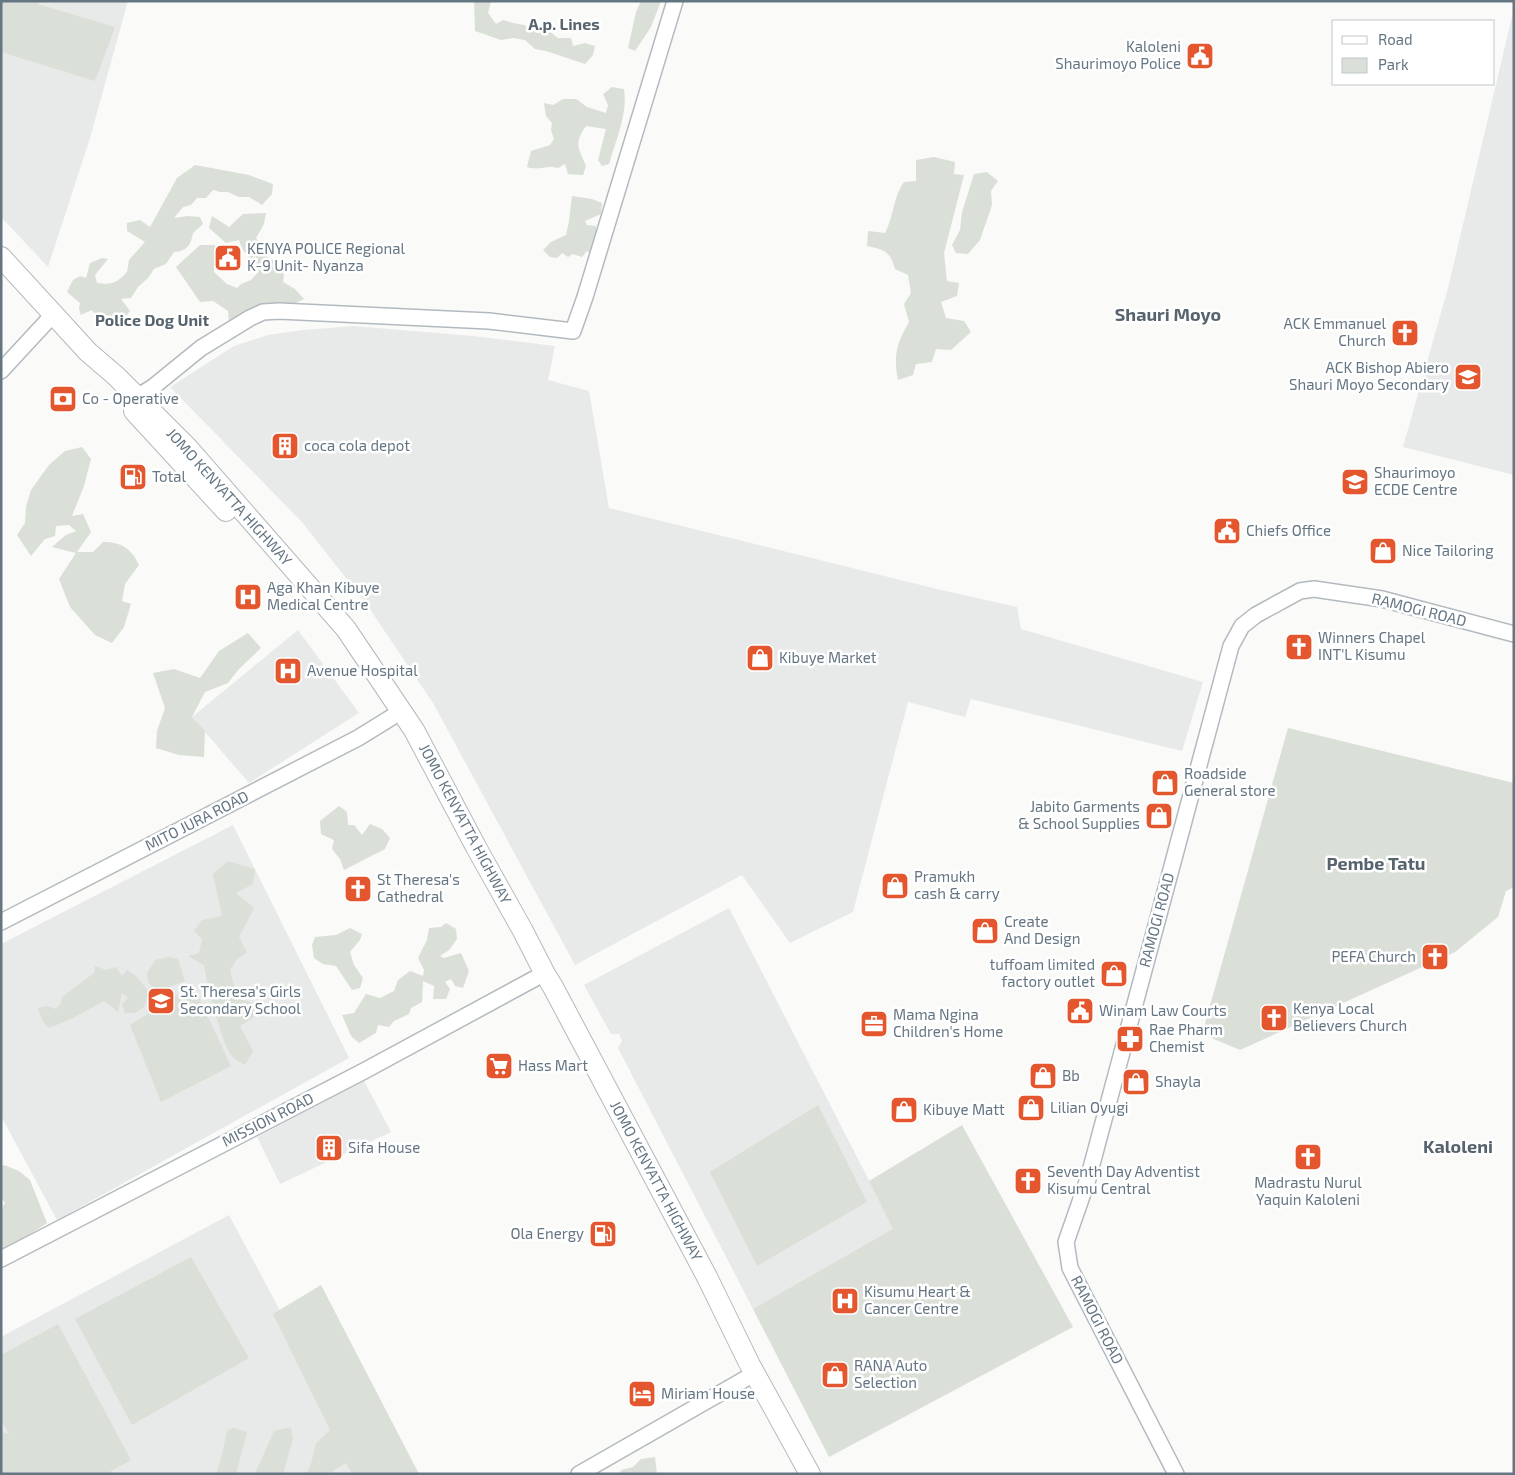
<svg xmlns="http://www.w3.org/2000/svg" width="1515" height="1475" viewBox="0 0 1515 1475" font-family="'Exo 2',sans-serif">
<rect width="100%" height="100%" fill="#fafaf8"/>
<path fill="#e8e9e9" d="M1 1H128L90 138 48 267 1 217Z
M1514 8V475L1403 447 1448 288Z
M354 326 473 336 555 346 548 380 589 391 609 508 937 589 1017 607 1021 629 1203 682 1182 751 971 699 965 717 908 702 853 912 790 943 742 875 575 965 433 703 365 602 301 521 170 387 234 346 268 335 303 330Z
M298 630 359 713 249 783 192 717Z
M233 825 349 1058 57 1220 1 1116V944Z
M729 908 894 1229 753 1309 618 1048 622 1041 619 1034H611L584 985Z
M364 1081 391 1132 280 1184 257 1137Z
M229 1215 367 1474H1V1337Z"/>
<path fill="#dadfd7" d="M1 1H39L38 4 115 27 95 81 1 52Z
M474 1H491L488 13 496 24 503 20 513 23 524 25 538 33 549 31 558 38H571L573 46 585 43 595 46 593 55 585 64 546 51 535 49 525 40 513 38 501 40 475 31Z
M641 1H661L651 27 635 51 628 48 636 12Z
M612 87 624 89C628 114 616 140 609 164L602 166 598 160 606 129 586 126C573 144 579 148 586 166L583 175 568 174 565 164 558 168C544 165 541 171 527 167L531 151 550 145 554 139 551 130 552 123 546 116 544 103 553 105 563 99H576L587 107 606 113 608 105 603 94Z
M934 157 955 162 954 174 964 175 944 253 947 281 959 283 957 296 941 302 946 318 964 321 971 332 951 350 936 349 932 362 916 364 913 375 898 380C893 355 897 343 909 322L904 304 911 293 908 275 895 269C890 251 885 250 867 246L868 231 885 233C894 216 893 197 904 182L916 181V160Z
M195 165 249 175 273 184 272 194 262 205 249 197H239L228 192H220L213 190 206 198H197L191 205 183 207 174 218 187 216 200 217 203 224 193 233C191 245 187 251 174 252L166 264 154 269 148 278 138 287 131 298 121 299 130 311 122 321 114 322 98 320 92 310 81 315 79 309 80 303 67 292 73 280 80 276 86 278 90 263 102 258 108 259 95 275 97 283C113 285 116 283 127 272L129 260 145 242 127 231V223L140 220 150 227 177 178Z
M987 172 998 181 991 191 992 205 980 240 968 254 956 253 952 245 960 230 962 212 974 174Z
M572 196 592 199 602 203 601 214 585 221 587 225 596 226V239L592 255 587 251 582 257 573 254 568 257 562 253 557 258 550 257 543 250 551 242 566 235 569 221Z
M266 213 264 224 256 238 269 259 279 261 284 276 283 282 295 289 304 299 294 304 229 326 228 311 213 301 200 302 176 267 200 245H215L214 272 227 284 237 288 241 284 251 280 259 271C252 261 242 252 239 240L226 243 209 228 212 216 229 227 243 214Z
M82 447 91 459 84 486 72 516 83 514 91 532 77 552H93L103 542C121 542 131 548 139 565L125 584 122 601 131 604 124 627 112 643 95 635 70 607 59 579 76 553 52 547 66 535 76 531 69 525 56 526 55 536 45 539 31 556 17 535 25 523 26 507 31 490 49 465 65 451Z
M248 633 261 648 239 669 228 683 205 692 192 717 205 731 204 757 179 755 156 748 157 731 165 708 153 673 174 669 200 678 219 651Z
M1288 728 1514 783V887L1506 891 1498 917 1455 952 1240 1050 1202 1034Z
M339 806 347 812 348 825H354L362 835 370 824 382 829 390 838 385 849 344 870 340 859 332 849 334 840 321 834 320 821Z
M228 861 255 869 253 884 236 893 254 908 239 937 247 953 237 959 230 970 237 998 256 1004 254 1017 240 1026 253 1051 245 1065C241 1062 235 1060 232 1056 222 1046 206 981 204 965L188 956 199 953 202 939 194 931 202 920 222 916 213 874Z
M446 923 456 929 457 939 449 950 440 956 444 958 461 953 469 971 463 988 455 986 451 979 445 982 450 989 446 999H433L434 986 423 981 422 1002 411 1008 409 1014 394 1021 389 1027 378 1025 376 1033 359 1043 351 1036 342 1015 354 1013 366 994 380 998 394 991 398 980 410 971 423 976 424 970 418 958 427 940 429 928 441 927Z
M350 928 362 934 360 940 350 952 354 965 363 978 360 988 352 990 336 966 323 964 314 958 312 945 315 937 336 935Z
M168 957 178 959 185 981 169 987 159 994 148 982 147 973 155 960Z
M95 966 106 970 116 967 122 976 127 970 135 975 149 992 144 1007 135 1013H125L122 1004 128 998 122 993 118 1012 104 1001 71 1019 49 1028 43 1022 38 1008 47 1006 56 1009 61 1003 62 997 94 973Z
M193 985 231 1066 161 1102 130 1025Z
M818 1105 867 1202 757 1266 710 1172Z
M962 1125 1073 1327 829 1457 753 1309 893 1229 869 1181Z
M4 1165 19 1171 30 1180 47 1223 9 1248 1 1249V1210L5 1203 1 1197V1167Z
M191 1257 249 1358 132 1425 75 1319Z
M321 1285 419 1474H352L346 1463 328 1474H306L311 1464 316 1443 330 1430 273 1314Z
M58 1324 131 1460 106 1474H30L29 1472V1474H1V1432L9 1434 1 1420V1355Z
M291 1427 293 1438 283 1474H255L274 1431Z
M233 1428 247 1432 236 1474H216L221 1459 227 1431Z
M655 1457 657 1474H620L621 1470 633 1467 641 1459Z"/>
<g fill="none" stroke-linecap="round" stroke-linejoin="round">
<defs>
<path id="secondary" d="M1 371 49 319
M137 397 153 387 201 348 250 318 263 312 279 311 489 321 573 331 585 297 675 1
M1 922 358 738 392 717
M1 1259 364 1071 534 979
M579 1474 745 1379
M1176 1474 1070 1268 1066 1242 1088 1179 1231 646 1242 626 1256 615 1300 591 1314 589 1382 599 1514 634"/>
<path id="highway" d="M1 257 88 352 116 376 188 448 346 629 414 730 476 847 523 931 545 974 553 987 707 1277 750 1365 810 1474
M134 411 226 511"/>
</defs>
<use href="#secondary" stroke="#b3babf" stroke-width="18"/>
<use href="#highway" stroke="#b4b9bd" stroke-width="22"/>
<use href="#secondary" stroke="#fff" stroke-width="15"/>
<use href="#highway" stroke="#fff" stroke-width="20"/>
</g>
<defs>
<symbol id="civic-square" viewBox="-11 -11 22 22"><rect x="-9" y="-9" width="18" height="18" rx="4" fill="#e4572e" stroke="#fff"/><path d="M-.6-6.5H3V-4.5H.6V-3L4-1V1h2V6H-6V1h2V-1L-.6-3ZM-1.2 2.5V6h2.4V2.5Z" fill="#fff"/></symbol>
<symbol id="church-square" viewBox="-11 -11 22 22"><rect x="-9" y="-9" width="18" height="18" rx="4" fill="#e4572e" stroke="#fff"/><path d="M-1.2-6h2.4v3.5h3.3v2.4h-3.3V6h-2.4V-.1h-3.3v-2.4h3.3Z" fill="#fff"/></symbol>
<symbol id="school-square" viewBox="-11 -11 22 22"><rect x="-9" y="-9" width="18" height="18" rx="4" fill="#e4572e" stroke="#fff"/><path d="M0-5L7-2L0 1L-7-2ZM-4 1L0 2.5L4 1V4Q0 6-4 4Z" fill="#fff"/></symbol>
<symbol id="bank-square" viewBox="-11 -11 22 22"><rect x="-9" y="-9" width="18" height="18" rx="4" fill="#e4572e" stroke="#fff"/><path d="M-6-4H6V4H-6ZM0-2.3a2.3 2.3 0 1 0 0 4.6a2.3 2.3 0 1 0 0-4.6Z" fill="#fff"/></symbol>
<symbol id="building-square" viewBox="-11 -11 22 22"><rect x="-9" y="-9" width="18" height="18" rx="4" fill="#e4572e" stroke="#fff"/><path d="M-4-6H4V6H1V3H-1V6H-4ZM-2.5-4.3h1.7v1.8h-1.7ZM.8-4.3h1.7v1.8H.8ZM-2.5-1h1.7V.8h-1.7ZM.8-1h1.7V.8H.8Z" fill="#fff"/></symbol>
<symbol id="fuel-square" viewBox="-11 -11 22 22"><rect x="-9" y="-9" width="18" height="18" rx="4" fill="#e4572e" stroke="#fff"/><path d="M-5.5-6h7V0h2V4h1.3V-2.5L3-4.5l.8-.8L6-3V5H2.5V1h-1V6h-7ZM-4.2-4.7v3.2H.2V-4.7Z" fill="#fff"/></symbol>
<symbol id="shop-square" viewBox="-11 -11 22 22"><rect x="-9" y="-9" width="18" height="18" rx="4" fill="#e4572e" stroke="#fff"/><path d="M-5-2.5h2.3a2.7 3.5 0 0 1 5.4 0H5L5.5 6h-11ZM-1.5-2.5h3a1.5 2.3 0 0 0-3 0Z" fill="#fff"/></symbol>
<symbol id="hospital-square" viewBox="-11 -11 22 22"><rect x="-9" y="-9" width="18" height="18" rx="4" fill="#e4572e" stroke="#fff"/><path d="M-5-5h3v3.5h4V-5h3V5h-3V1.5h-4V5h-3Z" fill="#fff"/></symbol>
<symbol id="office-square" viewBox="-11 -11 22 22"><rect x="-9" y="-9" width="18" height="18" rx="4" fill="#e4572e" stroke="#fff"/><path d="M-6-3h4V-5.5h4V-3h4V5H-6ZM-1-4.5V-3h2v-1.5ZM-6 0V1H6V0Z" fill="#fff"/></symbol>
<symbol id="pharmacy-square" viewBox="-11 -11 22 22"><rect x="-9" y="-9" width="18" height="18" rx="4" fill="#e4572e" stroke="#fff"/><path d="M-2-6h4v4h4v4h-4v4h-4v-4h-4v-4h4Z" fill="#fff"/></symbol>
<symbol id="supermarket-square" viewBox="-11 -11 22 22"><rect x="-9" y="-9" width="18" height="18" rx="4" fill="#e4572e" stroke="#fff"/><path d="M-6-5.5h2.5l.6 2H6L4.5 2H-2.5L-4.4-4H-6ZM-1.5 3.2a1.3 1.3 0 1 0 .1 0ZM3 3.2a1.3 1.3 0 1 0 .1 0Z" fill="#fff"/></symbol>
<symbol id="hotel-square" viewBox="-11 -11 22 22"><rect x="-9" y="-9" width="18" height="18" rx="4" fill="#e4572e" stroke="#fff"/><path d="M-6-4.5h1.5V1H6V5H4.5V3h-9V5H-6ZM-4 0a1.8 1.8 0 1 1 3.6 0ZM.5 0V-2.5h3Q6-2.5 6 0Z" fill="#fff"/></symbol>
</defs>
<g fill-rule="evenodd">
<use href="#civic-square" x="1184" y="40" width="32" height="32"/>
<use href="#civic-square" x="212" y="242" width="32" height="32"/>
<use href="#church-square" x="1389" y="317" width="32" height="32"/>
<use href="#school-square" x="1452" y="361" width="32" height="32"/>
<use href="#bank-square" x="47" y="383" width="32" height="32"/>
<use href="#building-square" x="269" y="430" width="32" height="32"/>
<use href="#fuel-square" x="117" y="461" width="32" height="32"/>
<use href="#school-square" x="1339" y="466" width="32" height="32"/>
<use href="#civic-square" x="1211" y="515" width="32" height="32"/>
<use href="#shop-square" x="1367" y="535" width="32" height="32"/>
<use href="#hospital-square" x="232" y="581" width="32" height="32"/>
<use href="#church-square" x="1283" y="631" width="32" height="32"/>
<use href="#shop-square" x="744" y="642" width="32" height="32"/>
<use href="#hospital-square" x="272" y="655" width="32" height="32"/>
<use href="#shop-square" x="1149" y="767" width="32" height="32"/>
<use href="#shop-square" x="1143" y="800" width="32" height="32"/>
<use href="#shop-square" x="879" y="870" width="32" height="32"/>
<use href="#church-square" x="342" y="873" width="32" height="32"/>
<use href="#shop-square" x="969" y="915" width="32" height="32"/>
<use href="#church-square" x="1419" y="941" width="32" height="32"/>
<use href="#shop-square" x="1098" y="958" width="32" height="32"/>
<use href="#school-square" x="145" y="985" width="32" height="32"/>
<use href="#civic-square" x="1064" y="995" width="32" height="32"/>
<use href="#church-square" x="1258" y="1002" width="32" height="32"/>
<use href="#office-square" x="858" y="1008" width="32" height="32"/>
<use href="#pharmacy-square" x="1114" y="1023" width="32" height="32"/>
<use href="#supermarket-square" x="483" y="1050" width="32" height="32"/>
<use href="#shop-square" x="1027" y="1060" width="32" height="32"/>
<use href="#shop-square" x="1120" y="1066" width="32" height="32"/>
<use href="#shop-square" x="1015" y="1092" width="32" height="32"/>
<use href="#shop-square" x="888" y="1094" width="32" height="32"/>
<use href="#building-square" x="313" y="1132" width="32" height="32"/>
<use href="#church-square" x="1292" y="1141" width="32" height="32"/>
<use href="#church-square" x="1012" y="1165" width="32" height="32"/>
<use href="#fuel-square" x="587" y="1218" width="32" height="32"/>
<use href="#hospital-square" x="829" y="1285" width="32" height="32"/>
<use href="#shop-square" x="819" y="1359" width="32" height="32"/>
<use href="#hotel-square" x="626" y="1378" width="32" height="32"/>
</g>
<g text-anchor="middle" stroke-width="5" stroke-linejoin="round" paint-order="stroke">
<g font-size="15" fill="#657683" stroke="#fff" text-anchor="start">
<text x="1181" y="52" text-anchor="end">Kaloleni<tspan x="1181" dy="17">Shaurimoyo Police</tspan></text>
<text x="247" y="254">KENYA POLICE Regional<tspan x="247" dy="17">K-9 Unit- Nyanza</tspan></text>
<text x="1386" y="329" text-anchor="end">ACK Emmanuel<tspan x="1386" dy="17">Church</tspan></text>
<text x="1449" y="373" text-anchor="end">ACK Bishop Abiero<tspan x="1449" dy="17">Shauri Moyo Secondary</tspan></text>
<text x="82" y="404">Co - Operative</text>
<text x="304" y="451">coca cola depot</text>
<text x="1374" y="478">Shaurimoyo<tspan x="1374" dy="17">ECDE Centre</tspan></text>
<text x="152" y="482">Total</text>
<text x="1246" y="536">Chiefs Office</text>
<text x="1402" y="556">Nice Tailoring</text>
<text x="267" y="593">Aga Khan Kibuye<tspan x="267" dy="17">Medical Centre</tspan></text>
<text x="1318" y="643">Winners Chapel<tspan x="1318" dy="17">INT'L Kisumu</tspan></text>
<text x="779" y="663">Kibuye Market</text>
<text x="307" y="676">Avenue Hospital</text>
<text x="1184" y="779">Roadside<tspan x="1184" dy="17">General store</tspan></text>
<text x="1140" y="812" text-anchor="end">Jabito Garments<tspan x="1140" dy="17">&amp; School Supplies</tspan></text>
<text x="914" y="882">Pramukh<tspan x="914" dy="17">cash &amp; carry</tspan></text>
<text x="377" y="885">St Theresa's<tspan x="377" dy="17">Cathedral</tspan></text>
<text x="1004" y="927">Create<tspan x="1004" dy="17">And Design</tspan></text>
<text x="1416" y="962" text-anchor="end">PEFA Church</text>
<text x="1095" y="970" text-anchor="end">tuffoam limited<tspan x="1095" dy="17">factory outlet</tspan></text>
<text x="180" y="997">St. Theresa's Girls<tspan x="180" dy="17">Secondary School</tspan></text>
<text x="1293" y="1014">Kenya Local<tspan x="1293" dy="17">Believers Church</tspan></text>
<text x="1099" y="1016">Winam Law Courts</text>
<text x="893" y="1020">Mama Ngina<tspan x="893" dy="17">Children's Home</tspan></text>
<text x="1149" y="1035">Rae Pharm<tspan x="1149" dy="17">Chemist</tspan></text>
<text x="518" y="1071">Hass Mart</text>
<text x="1062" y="1081">Bb</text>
<text x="1155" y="1087">Shayla</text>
<text x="1050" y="1113">Lilian Oyugi</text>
<text x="923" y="1115">Kibuye Matt</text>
<text x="348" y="1153">Sifa House</text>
<text x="1047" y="1177">Seventh Day Adventist<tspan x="1047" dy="17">Kisumu Central</tspan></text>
<text x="1308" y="1188" text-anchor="middle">Madrastu Nurul<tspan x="1308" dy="17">Yaquin Kaloleni</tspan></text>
<text x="584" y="1239" text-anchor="end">Ola Energy</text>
<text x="864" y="1297">Kisumu Heart &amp;<tspan x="864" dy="17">Cancer Centre</tspan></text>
<text x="854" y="1371">RANA Auto<tspan x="854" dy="17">Selection</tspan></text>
<text x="661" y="1399">Miriam House</text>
</g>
<g font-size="15" fill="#657683" stroke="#fff">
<text transform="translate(229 497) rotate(48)" y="5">JOMO KENYATTA HIGHWAY</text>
<text transform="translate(1419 610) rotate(14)" y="5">RAMOGI ROAD</text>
<text transform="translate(197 821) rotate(-27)" y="5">MITO JURA ROAD</text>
<text transform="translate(465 824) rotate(62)" y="5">JOMO KENYATTA HIGHWAY</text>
<text transform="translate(1157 920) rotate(-75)" y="5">RAMOGI ROAD</text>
<text transform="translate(268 1120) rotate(-27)" y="5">MISSION ROAD</text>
<text transform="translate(656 1181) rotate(62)" y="5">JOMO KENYATTA HIGHWAY</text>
<text transform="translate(1097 1320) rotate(63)" y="5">RAMOGI ROAD</text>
</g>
<g font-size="16" font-weight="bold" fill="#57646e" stroke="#fff">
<text x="564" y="30">A.p. Lines</text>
<text x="152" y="326">Police Dog Unit</text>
</g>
<g font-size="18" font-weight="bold" fill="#57646e" stroke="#fff">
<text x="1168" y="321">Shauri Moyo</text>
<text x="1376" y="870">Pembe Tatu</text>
<text x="1458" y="1153">Kaloleni</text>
</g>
</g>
<rect width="1515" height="1475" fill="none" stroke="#657683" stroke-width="5"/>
<rect x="1332" y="20" width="162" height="65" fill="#ffffff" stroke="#c1c8cd"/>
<rect x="1342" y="36" width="25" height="8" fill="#ffffff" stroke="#c1c8cd"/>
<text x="1378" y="45" font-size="15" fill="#657683">Road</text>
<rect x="1342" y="58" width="25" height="15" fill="#dadfd7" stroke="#c1c8cd"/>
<text x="1378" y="70" font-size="15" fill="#657683">Park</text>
</svg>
